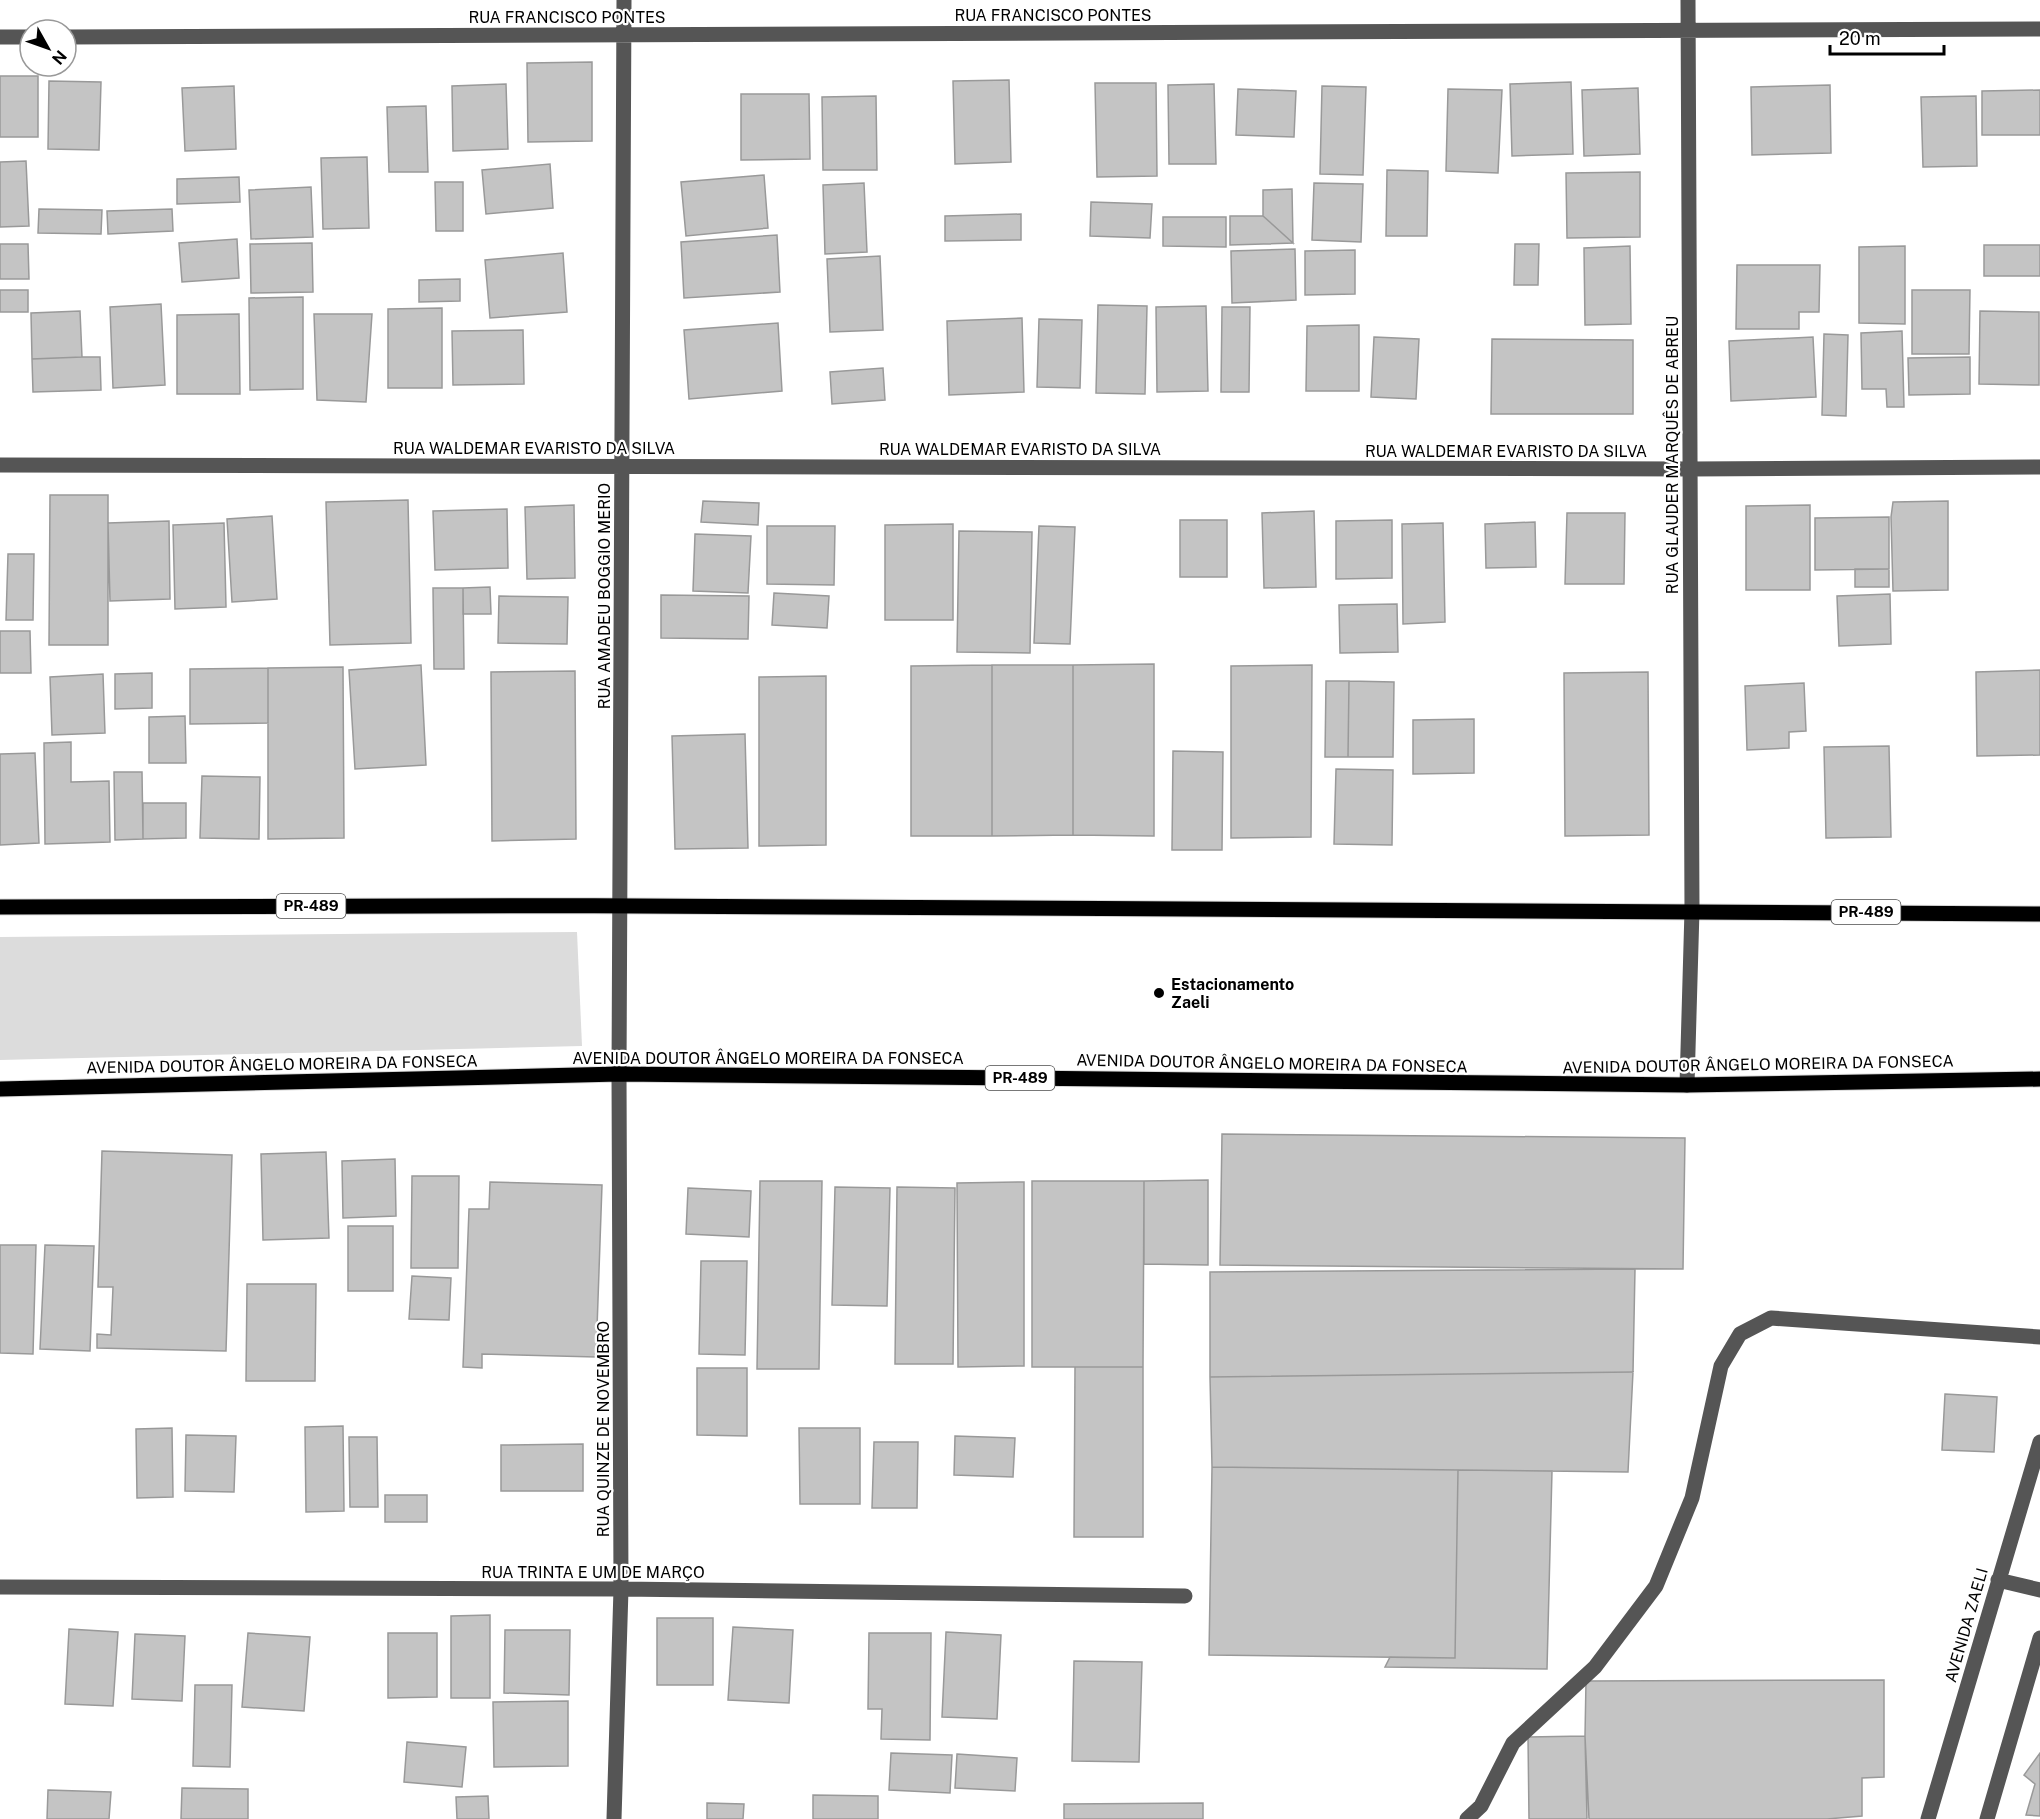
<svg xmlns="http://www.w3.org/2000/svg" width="2040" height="1819" viewBox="0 0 2040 1819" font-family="'Public Sans',sans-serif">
<rect width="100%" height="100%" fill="#fff"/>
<path fill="#dcdcdc" d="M577 932 582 1046 0 1060V937Z"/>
<path fill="#c4c4c4" stroke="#999" stroke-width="1.5" d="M592 62V141L528 142 527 63Z
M0 76H38V137H0Z
M1009 80 1011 162 955 164 953 81Z
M49 81 101 82 99 150 48 149Z
M1571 82 1573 154 1512 156 1510 84Z
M1095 83H1156L1157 176 1097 177Z
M506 84 508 149 453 151 452 86Z
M1214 84 1216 164H1169L1168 85Z
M1830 85 1831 153 1752 155 1751 87Z
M234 86 236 149 185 151 182 88Z
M1322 86 1366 87 1363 175 1320 174Z
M1638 88 1640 154 1584 156 1582 90Z
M1238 89 1296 91 1294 137 1236 135Z
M1448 89 1502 90 1498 173 1446 171Z
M2040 90V135H1982V91Z
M741 94H809L810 159 741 160Z
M876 96 877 170H823L822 97Z
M1976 96 1977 166 1923 167 1921 97Z
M426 106 428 172H389L387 107Z
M367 157 369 228 323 229 321 158Z
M26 161 29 226 0 227V162Z
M550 164 553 208 486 214 482 170Z
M1387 170 1428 171 1427 236H1386Z
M1640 172V237L1567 238 1566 173Z
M764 175 768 228 686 236 681 182Z
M239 177 240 202 177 204V179Z
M435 182H463V231H436Z
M864 183 867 252 825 254 823 185Z
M1314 183 1363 184 1361 242 1312 240Z
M311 187 313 237 251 239 249 190Z
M1292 189 1293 243 1263 216V190Z
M1091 202 1152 204 1150 238 1090 236Z
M39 209 102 210 101 234 38 233Z
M172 209 173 231 108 234 107 211Z
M1021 214V240L945 241V216Z
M1230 216H1263L1293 243 1230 245Z
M1163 217H1226V247L1163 246Z
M777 235 780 292 684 298 681 242Z
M237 239 239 278 182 282 179 243Z
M312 243 313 292 251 293 250 244Z
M0 244H28L29 279H0Z
M1515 244H1539L1538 285H1514Z
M1984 245H2040V276H1984Z
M1630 246 1631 324 1585 325 1584 248Z
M1905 246V324L1859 323V247Z
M1295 249 1296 300 1232 303 1231 251Z
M1355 250V294L1305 295V251Z
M563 253 567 312 490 318 485 260Z
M880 256 883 330 830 332 827 259Z
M1737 265H1820L1819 312H1799V329H1736Z
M460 279V301L419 302V280Z
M0 290H28V312H0Z
M1912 290H1970L1969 354H1912Z
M303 297V389L250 390 249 298Z
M161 304 165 385 113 388 110 307Z
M1098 305 1147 306 1145 394 1096 393Z
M1206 306 1208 391 1157 392 1156 307Z
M1222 307H1250L1249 392H1221Z
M442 308V388H388V309Z
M80 311 82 357 32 359 31 313Z
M1980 311 2039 312V385L1979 384Z
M239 314 240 394H177V315Z
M314 314H372L366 402 317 400Z
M1022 318 1024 392 949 395 947 321Z
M1039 319 1082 320 1080 388 1037 387Z
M778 323 782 391 689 399 684 330Z
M1359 325V391H1306L1307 326Z
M523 330 524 384 453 385 452 331Z
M1902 331 1904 407H1887L1886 389H1862L1861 333Z
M1824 334 1848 335 1846 416 1822 415Z
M1374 337 1419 339 1416 399 1371 397Z
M1813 337 1816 397 1731 401 1729 341Z
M1492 339 1633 340V414H1491Z
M82 357H100L101 390 33 392 32 359Z
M1970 357V394L1909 395 1908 358Z
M883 368 885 400 832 404 830 372Z
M50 495H108V645H49Z
M408 500 411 643 330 645 326 502Z
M703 501 759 503 758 525 701 522Z
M1948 501V590L1893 591 1891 517 1893 502Z
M574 505 575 578 527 579 525 507Z
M1810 505V590H1746V506Z
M507 509 508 568 435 570 433 511Z
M1314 511 1316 587 1264 588 1262 513Z
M1567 513H1625L1624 584H1565Z
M272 516 277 599 232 602 227 519Z
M1889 517V569L1815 570V518Z
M1180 520H1227V577H1180Z
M1392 520V578L1336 579V521Z
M169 521 170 599 110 601 108 523Z
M1535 522 1536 567 1486 568 1485 524Z
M224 523 226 607 175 609 173 525Z
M1443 523 1445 622 1403 624 1402 524Z
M953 524V620H885V525Z
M767 526H835L834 585 767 584Z
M1039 526 1075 527 1070 644 1034 643Z
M959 531 1032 532 1030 653 957 652Z
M695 534 751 536 748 593 693 591Z
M8 554H34L33 620H6Z
M1855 569H1889V587H1855Z
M490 587 491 614H463V588Z
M433 588H463L464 669H434Z
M774 593 829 596 827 628 772 625Z
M1890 594 1891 644 1839 646 1837 596Z
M661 595 749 596 748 639 661 638Z
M499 596 568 597 567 644 498 643Z
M1397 604 1398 652 1340 653 1339 605Z
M0 631H30L31 673H0Z
M1154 664V836L1073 835V665Z
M421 665 426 765 355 769 349 670Z
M992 665V836H911V666Z
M992 665H1073V835L992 836Z
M1312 665 1311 837 1231 838V666Z
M343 667 344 838 268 839V668Z
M268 668V723L190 724V669Z
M2040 670V755L1977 756 1976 672Z
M575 671 576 839 492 841 491 672Z
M1648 672 1649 835 1565 836 1564 673Z
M152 673V708L115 709V674Z
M103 674 105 733 52 735 50 677Z
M826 676V845L759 846V677Z
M1326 681H1349L1348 757H1325Z
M1349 681 1394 682 1393 757H1348Z
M1804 683 1806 731 1789 732V748L1747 750 1745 686Z
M185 716 186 763H149V717Z
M1474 719V773L1413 774V720Z
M745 734 748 848 675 849 672 736Z
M71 742V782L109 781 110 842 45 844 44 743Z
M1889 746 1891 837 1826 838 1824 747Z
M1173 751 1223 752 1222 850H1172Z
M35 753 39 843 0 845V754Z
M1336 769 1393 770 1392 845 1334 844Z
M114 772H142L143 839 115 840Z
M202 776 260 777 259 839 200 838Z
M143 803H186V838L143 839Z
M1222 1134 1685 1138 1683 1269 1220 1265Z
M102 1151 232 1155 226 1351 97 1348V1334L111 1335 113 1287H98Z
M326 1152 329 1238 263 1240 261 1154Z
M395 1159 396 1216 343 1218 342 1161Z
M412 1176H459L458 1268H411Z
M1208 1180V1265L1144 1264V1181Z
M760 1181H822L819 1369H757Z
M1032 1181H1144L1143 1367H1032Z
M490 1182 602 1185 596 1357 482 1354V1368L463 1367 469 1209H489Z
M1024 1182V1366L958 1367 957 1183Z
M835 1187 890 1188 887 1306 832 1305Z
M897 1187 955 1188 953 1364H895Z
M688 1188 751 1191 749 1237 686 1234Z
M348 1226H393V1291H348Z
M0 1245H36L33 1354 0 1353Z
M45 1245 94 1246 90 1351 40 1349Z
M701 1261H747L745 1355 699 1354Z
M1635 1269 1633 1372 1210 1377V1272Z
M412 1276 451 1278 449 1320 409 1319Z
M247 1284H316L315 1381H246Z
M1075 1367H1143V1537H1074Z
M697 1368H747V1436L697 1435Z
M1633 1372 1628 1472 1212 1467 1210 1377Z
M1945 1394 1997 1397 1994 1452 1942 1450Z
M343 1426 344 1511 306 1512 305 1427Z
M172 1428 173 1497 137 1498 136 1429Z
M799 1428H860V1504H800Z
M186 1435 236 1436 234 1492 185 1491Z
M955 1436 1015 1438 1013 1477 954 1475Z
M349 1437H377L378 1507H350Z
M874 1442H918L917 1508H872Z
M583 1444V1491H501V1445Z
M1212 1467 1458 1470 1455 1658 1209 1655Z
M1458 1470 1552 1471 1547 1669 1385 1667 1390 1657 1455 1658Z
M385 1495H427V1522H385Z
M490 1615V1698H451V1616Z
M657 1618H713V1685H657Z
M733 1627 793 1630 789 1703 728 1700Z
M69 1629 118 1632 113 1706 65 1704Z
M505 1630H570L569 1695 504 1693Z
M946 1632 1001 1635 997 1719 942 1717Z
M248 1633 310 1637 304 1711 242 1707Z
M388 1633H437V1697L388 1698Z
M869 1633H931L930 1740 881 1739 882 1709H868Z
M135 1634 185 1636 182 1701 132 1699Z
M1074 1661 1142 1662 1139 1762 1072 1761Z
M1884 1680V1777L1862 1778V1816L1827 1819H1589L1585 1736 1586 1681Z
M195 1685H232L230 1767 193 1766Z
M568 1701V1766L494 1767 493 1702Z
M1585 1736 1587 1819H1529L1528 1737Z
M407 1742 466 1747 462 1787 404 1782Z
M891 1753 952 1755 950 1793 889 1790Z
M2040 1753V1816L2026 1815 2035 1784 2024 1775Z
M957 1754 1017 1758 1015 1791 955 1788Z
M182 1788 248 1789V1819H181Z
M48 1790 111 1792 109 1819H47Z
M813 1795 878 1796V1819H813Z
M488 1796 489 1819H457L456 1797Z
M707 1803 744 1804 743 1819H707Z
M1203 1803V1819H1064V1804Z"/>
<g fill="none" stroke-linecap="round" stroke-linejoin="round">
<defs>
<path id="major" d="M0 907C680 904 1360 906 2040 914
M0 1089 619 1074 1687 1085 2040 1079"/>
</defs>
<use href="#major" stroke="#dbdbdb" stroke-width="17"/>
<path stroke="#555" stroke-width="15" d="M0 37H30
M66 37 2040 29
M0 465 1690 469 2040 467
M1687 1085 1692 910 1688 0
M1998 1580 2040 1590
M0 1587 621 1589 1185 1596
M614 1819 621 1589 619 1074 624 0
M1467 1819 1481 1806 1513 1743 1595 1667 1656 1586 1692 1498 1721 1366 1740 1334 1771 1318 2040 1337
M1928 1819 2040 1442
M1987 1819 2040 1638"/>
<use href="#major" stroke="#000" stroke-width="15"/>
</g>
<circle fill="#000" stroke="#fff" stroke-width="2" cx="1159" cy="993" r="6"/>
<g text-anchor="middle" stroke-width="4.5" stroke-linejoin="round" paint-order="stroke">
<g fill="#fff" stroke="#4c4c4c" stroke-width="1.5">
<rect x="276.5" y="894" width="69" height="24" rx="4.5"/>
<rect x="1831.5" y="900" width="69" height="24" rx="4.5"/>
<rect x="985.5" y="1066" width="69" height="24" rx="4.5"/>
</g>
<g font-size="15" font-weight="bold" fill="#000">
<text x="311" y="911">PR-489</text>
<text x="1866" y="917">PR-489</text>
<text x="1020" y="1083">PR-489</text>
</g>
<g font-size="16" fill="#000" stroke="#fff">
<text x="1053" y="21">RUA FRANCISCO PONTES</text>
<text x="567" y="23">RUA FRANCISCO PONTES</text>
<text x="534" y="454">RUA WALDEMAR EVARISTO DA SILVA</text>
<text x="1020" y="455">RUA WALDEMAR EVARISTO DA SILVA</text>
<text x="1506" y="457">RUA WALDEMAR EVARISTO DA SILVA</text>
<text transform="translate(1672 455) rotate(-90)" y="6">RUA GLAUDER MARQUÊS DE ABREU</text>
<text transform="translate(604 596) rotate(-90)" y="6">RUA AMADEU BOGGIO MERIO</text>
<text x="768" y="1064">AVENIDA DOUTOR ÂNGELO MOREIRA DA FONSECA</text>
<text transform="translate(1272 1063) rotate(1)" y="6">AVENIDA DOUTOR ÂNGELO MOREIRA DA FONSECA</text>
<text transform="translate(282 1064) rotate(-1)" y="6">AVENIDA DOUTOR ÂNGELO MOREIRA DA FONSECA</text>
<text transform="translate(1758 1064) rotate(-1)" y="6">AVENIDA DOUTOR ÂNGELO MOREIRA DA FONSECA</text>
<text transform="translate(603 1429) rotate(-90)" y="6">RUA QUINZE DE NOVEMBRO</text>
<text x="593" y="1578">RUA TRINTA E UM DE MARÇO</text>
<text transform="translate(1966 1625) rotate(-74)" y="6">AVENIDA ZAELI</text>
</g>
<g font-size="16" font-weight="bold" fill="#000" stroke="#fff" text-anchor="start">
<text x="1171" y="990">Estacionamento<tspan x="1171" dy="18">Zaeli</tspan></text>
</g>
</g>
<g transform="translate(48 48) rotate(130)"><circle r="28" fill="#ffffff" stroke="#999999" stroke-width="1.5"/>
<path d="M0-4.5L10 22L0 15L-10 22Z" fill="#000000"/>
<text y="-9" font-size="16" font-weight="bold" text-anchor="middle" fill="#000000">N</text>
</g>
<path d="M1830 45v9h114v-9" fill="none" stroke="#000000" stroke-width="3"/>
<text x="1839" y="45" font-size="18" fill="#000000" stroke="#ffffff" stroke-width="4.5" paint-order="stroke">20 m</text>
</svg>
